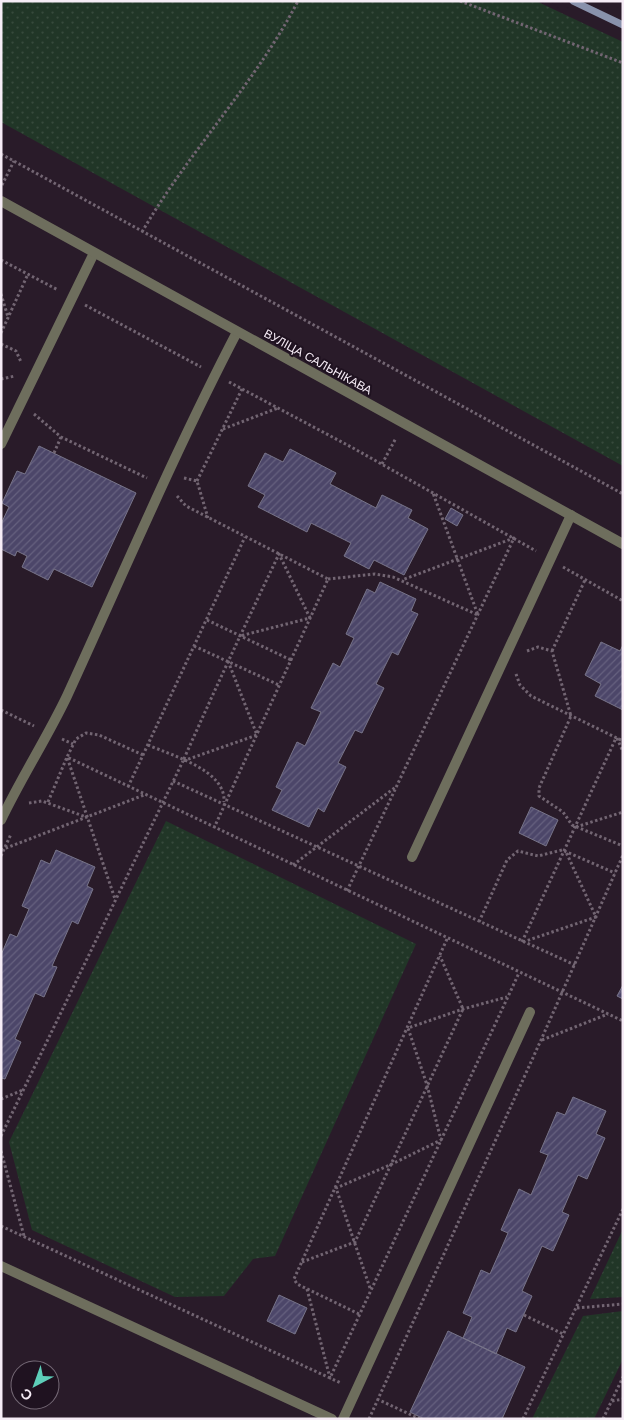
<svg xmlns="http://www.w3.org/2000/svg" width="624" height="1420" viewBox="0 0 624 1420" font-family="Helvetica,sans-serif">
<defs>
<pattern id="grass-dots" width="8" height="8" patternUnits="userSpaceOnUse" patternTransform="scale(1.25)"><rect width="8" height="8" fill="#213627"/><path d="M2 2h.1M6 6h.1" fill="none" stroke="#374a3c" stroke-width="1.8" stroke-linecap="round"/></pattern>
<pattern id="building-hatch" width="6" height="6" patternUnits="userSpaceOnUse" patternTransform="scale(1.25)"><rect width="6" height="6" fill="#4c4669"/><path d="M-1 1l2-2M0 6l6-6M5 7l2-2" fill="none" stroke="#66617f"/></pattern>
</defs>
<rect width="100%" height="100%" fill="#291b29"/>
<path fill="url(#grass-dots)" d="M1 1H536L623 42V466L1 122Z
M166 821 416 944 275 1256 253 1259 224 1296 175 1297 32 1230 9 1142Z
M623 1229V1297L590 1299Z
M623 1311V1359L594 1419H532L583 1316Z"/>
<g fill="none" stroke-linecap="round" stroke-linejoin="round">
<path stroke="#8992ac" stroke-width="7" d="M573 1 623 25"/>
</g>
<path fill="url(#building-hatch)" stroke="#777489" d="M39 446 136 493 92 587 54 569 48 580 22 567 27 556 17 551 15 556 1 549V524L9 507 2 503 17 471 25 474Z
M290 449 336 473 330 484 376 508 382 495 412 510 408 518 428 529 404 575 374 560 369 569 344 556 351 543 311 523 307 532 258 507 265 495 248 486 265 453 283 462Z
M451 508 463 515 457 526 445 519Z
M380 582 416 599 411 611 418 614 398 655 392 652 376 684 384 688 362 733 355 730 338 763 346 767 324 812 318 808 309 827 272 810 282 790 276 787 297 742 305 746 321 712 311 708 333 663 340 667 354 638 346 634 367 589 375 593Z
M601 642 620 651 623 645V710L595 696 601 684 585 675Z
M531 807 558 820 546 846 519 833Z
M56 850 95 867 87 886 93 889 78 924 72 921 52 966 57 967 44 997 35 993 15 1039 21 1042 5 1079 1 1078V955L10 934 17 937 29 909 22 906 41 860 50 864Z
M623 985V999L617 996Z
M573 1097 606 1111 596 1134 605 1138 587 1179 578 1175 562 1212 569 1215 553 1251 542 1246 522 1291 532 1296 516 1332 507 1328 496 1354 463 1338 472 1317 463 1313 481 1270 490 1274 508 1233 501 1230 519 1189 531 1195 548 1155 540 1152 557 1112 565 1115Z
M279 1295 307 1308 295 1334 267 1321Z
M448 1331 525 1367 502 1419H424L410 1412Z"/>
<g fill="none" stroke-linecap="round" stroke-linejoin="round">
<path stroke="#726572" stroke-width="3" stroke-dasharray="2.5 2.5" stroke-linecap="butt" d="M460 1 623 63
M1 154 623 494
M2 185 14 161
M142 232C189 151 255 84 298 1
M1 260 58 290
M1 294 8 317
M85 305 201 367
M1 333 28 274
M1 344 16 351 21 362
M1 379 15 376
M229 382 353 448 536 551
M34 414 61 437 147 478
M223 429 278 408
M54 453 61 437
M382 464 396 438
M184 478 197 481 208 518
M197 481 242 389
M177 496 186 506 328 579 214 828
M563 567 623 601
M328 579 375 574 393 577 478 615 433 493
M207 620 291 660
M194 646 279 685
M527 651 538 647 552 651 571 716 539 788V796L563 812 572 825 623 846
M552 651 585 580
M228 661 257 735 183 761C214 691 246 623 279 554L310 618 240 636
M516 674 520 685 531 696 623 741
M1 710 34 726
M617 738 623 752
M62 739 73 744
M148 745C173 756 226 770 224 802
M143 755 99 735 86 733 76 739 67 757 623 1021
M173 781 575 965
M128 787 245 537
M48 802 67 757 115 899
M29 803 42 801 86 817
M576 827 623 812
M1 850 144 795
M1 856 11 834
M293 865 397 786
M347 891 514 538 402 580
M479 922 507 860 518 851 538 856 562 850 615 873
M522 942 616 738
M523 942 596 917 566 852
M542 1040 608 1014
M1 1099 23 1090
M1 1136 183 761
M1 1151 24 1236
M1 1226 330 1378 519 973
M302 1262 355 1242 463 1009 440 956
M370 1288 336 1188 390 1165 441 1140 427 1085 408 1028 463 1009 507 997
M307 1289 330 1378 341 1383
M577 1308 623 1304
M359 1314 297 1284 294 1279 447 939
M524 1315 563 1334
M377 1399 420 1419
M612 1401 623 1399
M369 1419 541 1040 623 855
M523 1419 623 1209
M603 1419 623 1377"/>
<path stroke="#6e6e5d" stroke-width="10" d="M1 444 94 253
M1 820C21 778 47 738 67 696 123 574 175 451 237 332
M412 857 571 515
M1 1266 332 1419
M343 1419 530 1012"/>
<path stroke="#6e6e5d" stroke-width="10" d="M1 201 623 544"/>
</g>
<g text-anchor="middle" stroke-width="4" stroke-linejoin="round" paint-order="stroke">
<g font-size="12" fill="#f6ecf6" stroke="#1f1220">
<text transform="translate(318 362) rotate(29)" y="4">ВУЛІЦА САЛЬНІКАВА</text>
</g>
</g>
<rect width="624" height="1420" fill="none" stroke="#f6ecf6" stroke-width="5"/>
<g transform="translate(35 1385) rotate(221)"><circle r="24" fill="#1f1220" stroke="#756976"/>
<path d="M0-4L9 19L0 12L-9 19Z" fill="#5dceb9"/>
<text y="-8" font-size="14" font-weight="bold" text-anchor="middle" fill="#f6ecf6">С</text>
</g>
</svg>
